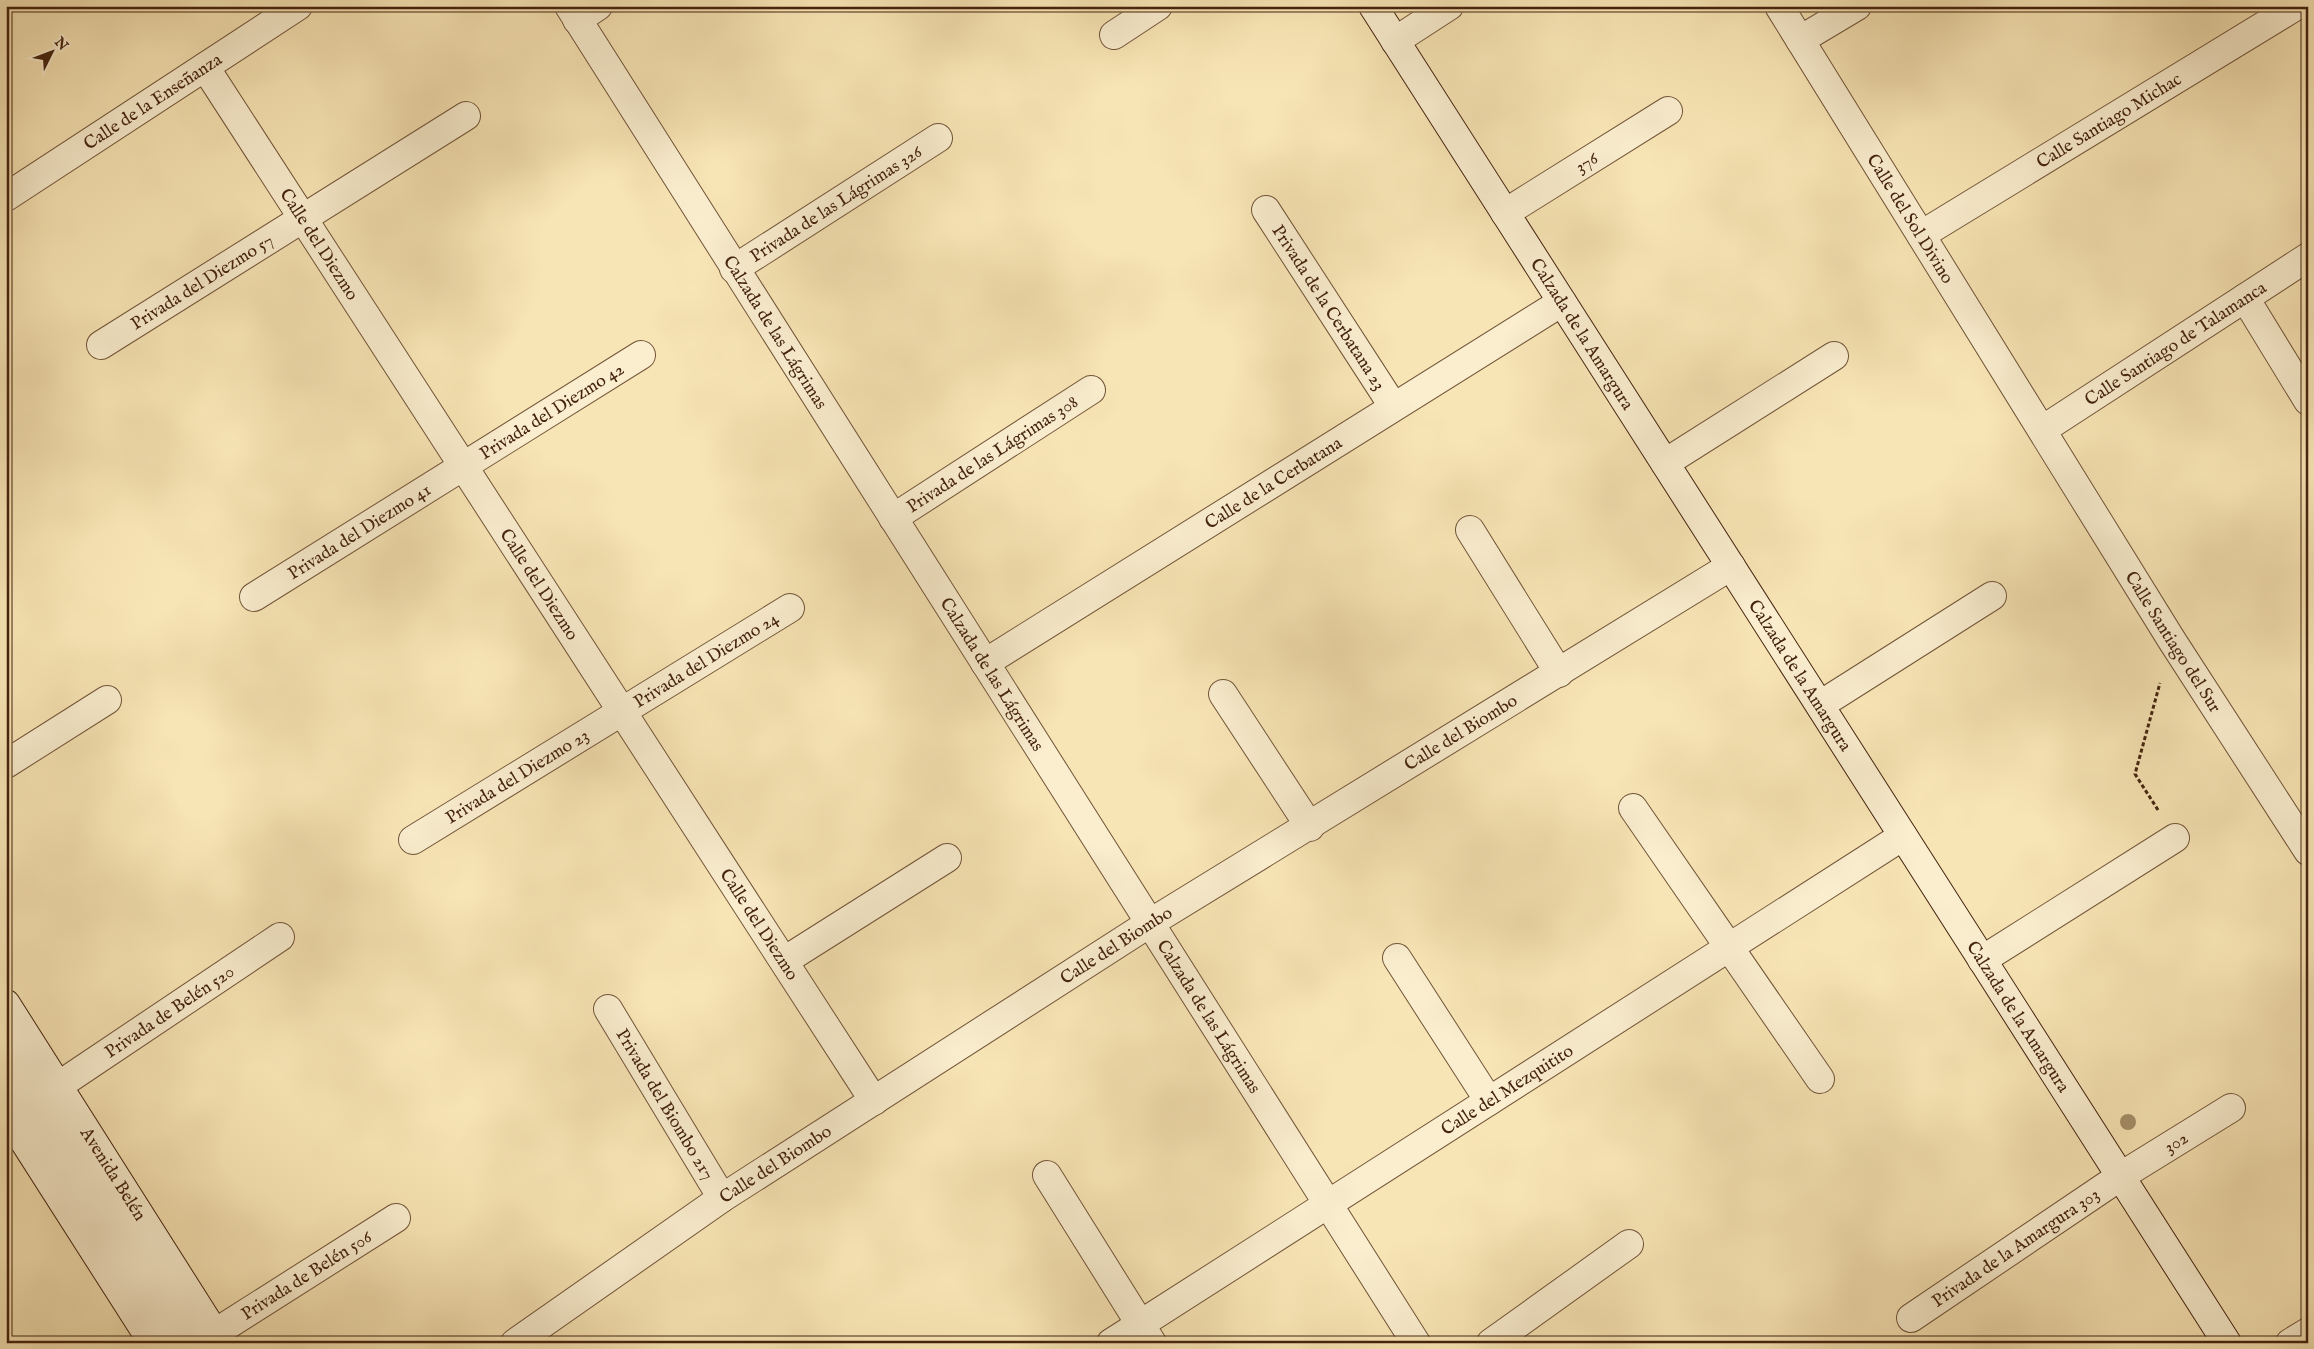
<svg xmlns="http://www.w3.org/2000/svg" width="2314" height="1349" viewBox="0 0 2314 1349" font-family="'IM FELL English',serif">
<rect width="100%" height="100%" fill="#f8e5b5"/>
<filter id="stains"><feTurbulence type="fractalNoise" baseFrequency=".004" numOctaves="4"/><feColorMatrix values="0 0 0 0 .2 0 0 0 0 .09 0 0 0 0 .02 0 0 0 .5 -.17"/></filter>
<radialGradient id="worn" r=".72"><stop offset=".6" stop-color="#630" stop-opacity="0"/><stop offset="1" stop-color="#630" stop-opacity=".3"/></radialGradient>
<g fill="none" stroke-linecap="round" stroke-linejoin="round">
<defs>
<path id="lane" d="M6 1039 201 1343
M6 1074 177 1343"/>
<g id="street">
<path id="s1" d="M569 6 1416 1343"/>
<path id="s2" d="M1779 6 2171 639 2308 851"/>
<path d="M577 20 598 6"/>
<path d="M1114 35 1158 6"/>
<path d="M1800 40 1857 6"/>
<path d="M1395 41 1449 6"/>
<path id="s3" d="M205 67 874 1101"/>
<path id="s4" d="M6 197 298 6"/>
<path id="s5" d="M1266 210 1393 406"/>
<path id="s6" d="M1505 213 1668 111"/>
<path id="s7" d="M1921 235 2296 6"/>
<path id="s8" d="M734 269 938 138"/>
<path d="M2245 298 2308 401"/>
<path id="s9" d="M101 345 466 116"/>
<path id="s10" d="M2042 430 2308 257"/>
<path d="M1665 463 1834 356"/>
<path id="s11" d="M893 518 1091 390"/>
<path d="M1470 530 1559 673"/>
<path id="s12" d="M254 597 641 355"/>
<path id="s13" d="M985 663 1562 302"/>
<path d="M1223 694 1310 827"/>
<path d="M1820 705 1992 596"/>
<path d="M6 764 107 700"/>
<path d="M1633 808 1820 1079"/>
<path id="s14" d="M413 840 790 608"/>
<path d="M1397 958 1489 1101"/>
<path d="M1982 960 2175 838"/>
<path d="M784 961 947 858"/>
<path id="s15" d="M608 1009 722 1198"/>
<path id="s16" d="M58 1086 280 937"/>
<path d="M1047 1175 1152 1343"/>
<path id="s17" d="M1911 1318 2121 1176 2231 1108"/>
<path id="s18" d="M215 1333 396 1218"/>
<path id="s19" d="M515 1343 722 1198 1150 923 1731 566"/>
<path id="s20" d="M1111 1343 1903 836"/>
<path d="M1491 1343 1629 1244"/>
<path d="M2290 1343 2308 1332"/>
</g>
<g id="secondary">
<path id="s21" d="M1373 6 2227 1343"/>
<path id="s22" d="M6 1004 221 1343"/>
<path d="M6 1113 153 1343"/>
</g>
</defs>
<use href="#lane" stroke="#715438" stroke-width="24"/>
<use href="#street" stroke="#715438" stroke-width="30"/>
<use href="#secondary" stroke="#44230f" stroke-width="30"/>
<path stroke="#44230f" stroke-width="3" stroke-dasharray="4 2.5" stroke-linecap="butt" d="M2158 810 2135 774 2160 683"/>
<use href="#lane" stroke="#faeecf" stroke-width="21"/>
<use href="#street" stroke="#faeecf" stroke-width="28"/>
<use href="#secondary" stroke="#faeecf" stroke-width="28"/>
</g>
<circle fill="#a6906b" cx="2128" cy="1122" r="8"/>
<g text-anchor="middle" stroke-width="4" stroke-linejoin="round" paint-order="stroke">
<g font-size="18" fill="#44230f" stroke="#faeecf">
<text dy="6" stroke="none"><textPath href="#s4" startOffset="175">Calle de la Enseñanza</textPath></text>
<text dy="6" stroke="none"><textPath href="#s7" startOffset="220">Calle Santiago Michac</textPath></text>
<text dy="6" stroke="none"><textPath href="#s6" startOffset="96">376</textPath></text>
<text dy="6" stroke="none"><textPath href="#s8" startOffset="121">Privada de las Lágrimas 326</textPath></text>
<text dy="6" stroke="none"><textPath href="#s2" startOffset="250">Calle del Sol Divino</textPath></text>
<text dy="6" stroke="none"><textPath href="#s3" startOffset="211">Calle del Diezmo</textPath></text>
<text dy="6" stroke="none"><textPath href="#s9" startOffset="119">Privada del Diezmo 57</textPath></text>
<text dy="6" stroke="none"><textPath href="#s5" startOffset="116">Privada de la Cerbatana 23</textPath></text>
<text dy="6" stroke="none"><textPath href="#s1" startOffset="386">Calzada de las Lágrimas</textPath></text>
<text dy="6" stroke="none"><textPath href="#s21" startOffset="389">Calzada de la Amargura</textPath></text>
<text dy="6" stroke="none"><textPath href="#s10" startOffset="159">Calle Santiago de Talamanca</textPath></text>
<text dy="6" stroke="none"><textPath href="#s12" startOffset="351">Privada del Diezmo 42</textPath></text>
<text dy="6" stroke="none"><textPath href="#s11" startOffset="118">Privada de las Lágrimas 308</textPath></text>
<text dy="6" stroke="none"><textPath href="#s13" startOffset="340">Calle de la Cerbatana</textPath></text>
<text dy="6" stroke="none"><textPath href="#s12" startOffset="124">Privada del Diezmo 41</textPath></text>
<text dy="6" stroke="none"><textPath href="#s3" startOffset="616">Calle del Diezmo</textPath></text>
<text dy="6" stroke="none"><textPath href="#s2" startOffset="748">Calle Santiago del Sur</textPath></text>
<text dy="6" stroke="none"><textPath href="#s14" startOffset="344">Privada del Diezmo 24</textPath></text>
<text dy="6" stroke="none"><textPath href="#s21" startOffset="794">Calzada de la Amargura</textPath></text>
<text dy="6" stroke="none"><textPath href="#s1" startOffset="791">Calzada de las Lágrimas</textPath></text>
<text dy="6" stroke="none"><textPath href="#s19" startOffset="1126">Calle del Biombo</textPath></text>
<text dy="6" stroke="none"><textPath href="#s14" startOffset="122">Privada del Diezmo 23</textPath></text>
<text dy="6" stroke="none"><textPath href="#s3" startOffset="1021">Calle del Diezmo</textPath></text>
<text dy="6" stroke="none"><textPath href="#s19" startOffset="721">Calle del Biombo</textPath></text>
<text dy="6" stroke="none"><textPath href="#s16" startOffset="134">Privada de Belén 520</textPath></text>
<text dy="6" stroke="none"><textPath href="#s1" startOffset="1196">Calzada de las Lágrimas</textPath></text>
<text dy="6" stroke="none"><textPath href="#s21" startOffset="1199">Calzada de la Amargura</textPath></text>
<text dy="6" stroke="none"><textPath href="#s20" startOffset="470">Calle del Mezquitito</textPath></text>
<text dy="6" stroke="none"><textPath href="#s15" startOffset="111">Privada del Biombo 217</textPath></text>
<text dy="6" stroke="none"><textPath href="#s17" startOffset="318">302</textPath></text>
<text dy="6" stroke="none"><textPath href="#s19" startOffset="316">Calle del Biombo</textPath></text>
<text dy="6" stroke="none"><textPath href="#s22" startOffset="201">Avenida Belén</textPath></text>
<text dy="6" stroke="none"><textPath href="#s17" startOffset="126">Privada de la Amargura 303</textPath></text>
<text dy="6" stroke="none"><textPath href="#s18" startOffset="108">Privada de Belén 506</textPath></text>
</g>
</g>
<rect width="2314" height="1349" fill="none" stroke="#f8e5b5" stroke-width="25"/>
<rect x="8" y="8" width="2299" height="1334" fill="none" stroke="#44230f" stroke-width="2.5"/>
<rect x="12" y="12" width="2289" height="1324" fill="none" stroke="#44230f"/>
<g transform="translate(52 52) rotate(48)" stroke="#faeecf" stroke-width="4" paint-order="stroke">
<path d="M0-4L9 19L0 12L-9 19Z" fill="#44230f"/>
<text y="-8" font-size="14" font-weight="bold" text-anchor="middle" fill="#44230f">N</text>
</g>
<rect width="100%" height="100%" filter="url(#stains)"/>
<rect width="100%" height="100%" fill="url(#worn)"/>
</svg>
